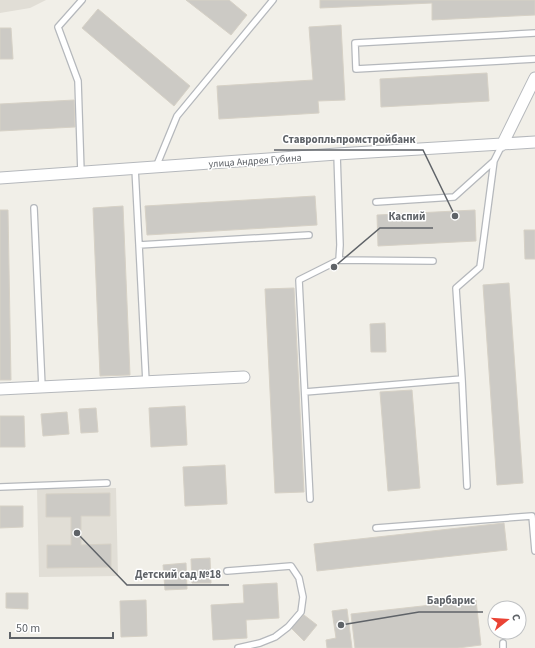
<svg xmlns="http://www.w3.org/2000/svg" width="535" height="648" viewBox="0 0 535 648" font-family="'Source Sans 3',sans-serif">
<rect width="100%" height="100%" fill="#f1efe8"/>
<path fill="#e1ded6" d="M0 0H46L30 8 0 13Z
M116 488 118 576 39 577 37 489Z"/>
<path fill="#cccac5" stroke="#d6d1c6" d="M186 0H229L247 15 231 35Z
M320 0H535V15L432 20V3L320 8Z
M98 9 190 86 174 106 82 28Z
M341 25 345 100 318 101 319 113 219 119 217 86 313 80 309 27Z
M0 28H11L13 59H0Z
M487 73 489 101 381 107 380 79Z
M74 100 75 127 0 131V104Z
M315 196 317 225 147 235 145 206Z
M123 206 130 375 100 376 93 208Z
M0 210H8L11 380H0Z
M475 210 476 241 378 246 377 215Z
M524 230H535V259H525Z
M509 283 523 483 497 485 483 285Z
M294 288 304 492 275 493 265 289Z
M385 323 386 352H371L370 324Z
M412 390 420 488 388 491 380 392Z
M185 406 187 445 151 447 149 408Z
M96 408 98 432 81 433 79 409Z
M67 412 69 434 43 436 41 414Z
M0 416H24L25 447H0Z
M225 465 227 504 185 506 183 467Z
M110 493V516H81V545L111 544V567L47 568V545H71V517H46V494Z
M0 506H23V527L0 528Z
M504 523 507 550 317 571 314 544Z
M210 558 211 583H192L191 559Z
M186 563 187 589 165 590 163 565Z
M277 583 279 618 246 620 247 638 213 640 211 605 244 603 243 585Z
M6 593H28V609L6 608Z
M146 600 147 636 121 637 120 601Z
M476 600 481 645 458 648H355L351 614Z
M347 609 352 648H327L326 640 336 638 332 611Z
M304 615 317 625 304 641 291 628Z"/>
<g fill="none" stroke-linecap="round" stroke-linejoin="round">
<defs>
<path id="lane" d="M535 33 355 43 356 69 535 59
M337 154 340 245 339 260
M156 167 177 116 273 0
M135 168 139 245 309 235
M81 173 78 81 58 27 82 0
M376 202 454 197 494 161
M34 208 42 387
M139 245 146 382
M462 379 467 486
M305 392 462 379 456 288 480 267 494 161 502 145
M0 487 107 483
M310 499 299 280 339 260 433 261
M376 528 532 516 535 551
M227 571 291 566 299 578 303 597 301 612 288 627 275 637 260 643 238 648
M503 648V643"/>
<path id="street" d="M502 145 535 78
M0 178 337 154 535 142
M0 389 244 377"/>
</defs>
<use href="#lane" stroke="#b5b8bc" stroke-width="8"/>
<use href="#street" stroke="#b5b8bc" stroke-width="13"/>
<use href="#lane" stroke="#fff" stroke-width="5.5"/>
<use href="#street" stroke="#fff" stroke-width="11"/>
</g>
<g text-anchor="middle" stroke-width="3" stroke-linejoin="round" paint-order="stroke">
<g font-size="10" fill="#5f6368" stroke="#fff">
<text transform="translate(255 160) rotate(-4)" y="4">улица Андрея Губина</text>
</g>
</g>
<path fill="none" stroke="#5f6368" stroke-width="1.5" d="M455 216L423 150H274M334 267L380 228H433M77 533L127 585H229M341 625L419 612H483"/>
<g fill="#5f6368" stroke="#fff" stroke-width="1.5">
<circle cx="455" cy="216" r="4"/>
<circle cx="334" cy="267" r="4"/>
<circle cx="77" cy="533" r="4"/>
<circle cx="341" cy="625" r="4"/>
</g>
<g font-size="11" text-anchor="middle" font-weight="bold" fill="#5f6368" stroke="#fff" stroke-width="3" stroke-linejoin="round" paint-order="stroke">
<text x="349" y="143">Ставропльпромстройбанк</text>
<text x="407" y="220">Каспий</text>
<text x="178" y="578">Детский сад №18</text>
<text x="451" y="604">Барбарис</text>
</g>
<g transform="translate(507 620) rotate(73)"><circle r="19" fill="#ffffff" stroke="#bfc1c3"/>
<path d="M0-3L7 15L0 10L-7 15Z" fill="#ea4335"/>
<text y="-6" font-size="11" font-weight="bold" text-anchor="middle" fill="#5f6368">С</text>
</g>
<path d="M10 632v6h103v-6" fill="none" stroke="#5f6368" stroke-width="2"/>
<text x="16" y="632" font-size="12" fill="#5f6368" stroke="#ffffff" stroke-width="3" paint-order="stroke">50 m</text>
</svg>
